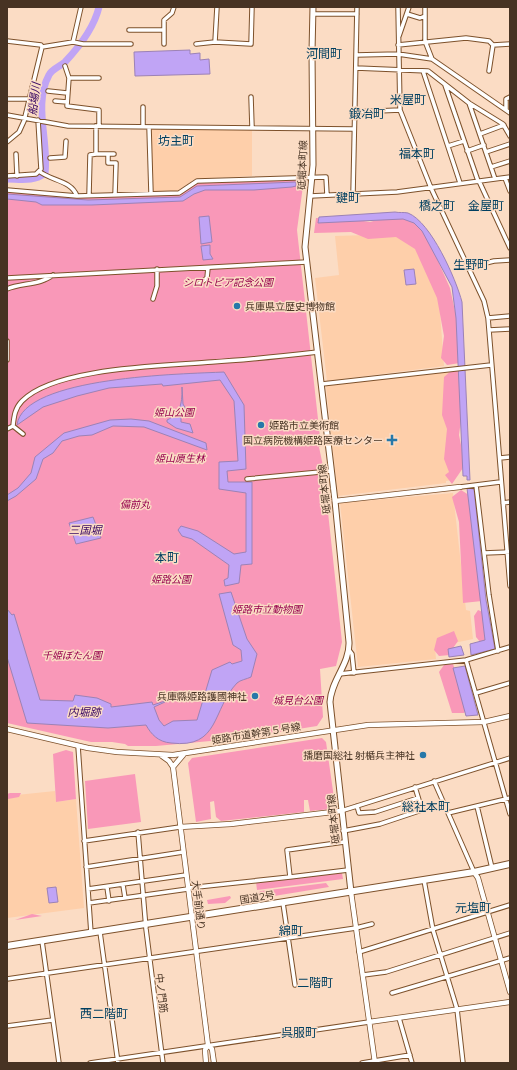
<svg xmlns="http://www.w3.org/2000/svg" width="517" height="1070" viewBox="0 0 517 1070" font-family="Bitter,'Noto Sans JP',serif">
<rect width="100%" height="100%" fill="#fbdcc4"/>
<path fill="#fecfaa" d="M151 128 252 129V176L195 179 177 191H154L152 189Z
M401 234 416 244 439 299 444 366 327 381 315 278 339 275 335 236Z
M449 372 454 446 457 475 452 476 453 480 446 481V483L338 496 326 386Z
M453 493 466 610 470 611 473 639 435 647 436 659 358 667 340 503Z
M55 791 56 802 76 799 84 908 7 918V796Z"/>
<path fill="#f998b8" d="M301 179 303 186 297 230 321 446 319 447 323 466 342 642 336 666 320 669 323 717 317 726 254 736 253 739 244 740 243 738 156 746H128L125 744 112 742H91L7 723V191L72 196 180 193 196 183Z
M391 216 414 221 426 234 450 288 460 334V363L447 365 441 358 444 336 437 298 415 249 396 237 368 239 351 232 314 233 316 218 350 219 370 222Z
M452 370 461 372 462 412 459 435 465 465 452 484 445 475 449 472 444 459 447 429 442 415 444 377Z
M461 490 472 497 482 601 463 603 459 522 452 497Z
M478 610 485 613 488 638 481 643 476 637 474 616Z
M454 631 458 641 451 651 450 655 439 656 434 650 437 638Z
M453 664 468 709 464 713H452L439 672 444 665Z
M322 738 326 742 335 805 331 809 310 811 308 800H304V812L221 821 216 817 214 801 210 802 211 819 196 822 188 763 192 758Z
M66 750 73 752 76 799 56 802 53 754Z
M135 774 141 822 88 829 85 781Z
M10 793H21L19 797 8 799 7 794Z
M342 873 343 879 257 890 256 882Z
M326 883 329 887 268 897H260L257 893 261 891Z
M230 896 231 898 225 903 208 904 207 900Z
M32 914 42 916 15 920Z"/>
<path fill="#c0a4f5" stroke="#9c82b6" d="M190 50V54L200 53V60L209 59 210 74 135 76 134 52Z
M296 182V186L292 187 254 190H205L194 194 183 201 92 205H42L36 202 7 199V194L88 200 180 197 197 186Z
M395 212C399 213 404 212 408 213 431 222 456 279 462 302L470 480H467V476H463L456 318 452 287 422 231 414 223 403 219 318 223 319 217Z
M209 216 212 242 201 244 199 217Z
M210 245V254L213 259 203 260 201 246Z
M414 269 416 284 406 285 404 270Z
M224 372 244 405 246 469 227 471 228 482H252V564L241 565 239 583 225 586 224 580 228 578 229 565 192 539 182 536 178 530 181 526 198 531 234 554 246 552V493L219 489V462L238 461 234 401 220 380 163 386 162 384 109 388 77 396 43 407 17 425C23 376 185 374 224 372Z
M182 387 183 404 187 411 181 418V422L190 424 193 433 176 428 167 422V420C182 413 182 401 182 387Z
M131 419 149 421 206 443 207 450 144 427 113 426 92 435 79 436 62 441 53 453 43 459 36 479 16 496 7 501V495L18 488 31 473 35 457 64 433 110 420Z
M467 488 474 489 486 600 495 649 471 655 470 644 485 640Z
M93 517 101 538 76 544 69 523Z
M231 592 247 639 257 654 251 677C247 679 240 680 237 683 212 709 220 749 171 743 158 742 151 734 146 725L108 728 27 723 7 657V609L12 615 14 614 40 700 73 701 75 695 97 698 111 704V707L152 702 153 705 165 701V702L154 707 159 720 164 726 173 721 197 720 212 670 230 662 232 664 242 661 241 650 233 645 219 594Z
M461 646 464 655 449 657 448 649Z
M465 666 478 715 466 716 453 668Z
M56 887 58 902 49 903 47 888Z"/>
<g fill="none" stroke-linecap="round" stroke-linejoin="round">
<path stroke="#c0a4f5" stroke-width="7" d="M7 179C20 179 34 182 45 173 49 142 33 104 49 75 52 69 61 66 65 62 80 46 94 28 99 7"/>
<defs>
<path id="minor" d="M398 7 400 110 431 188 484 301 488 318 510 586
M425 7V41L432 59
M313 14H357
M407 14 420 18 425 16
M129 30H164
M399 36 409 7
M7 41 41 45 42 47 73 42 83 44H131
M73 42 81 7
M215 42 217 7
M164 44V20L172 13 174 7
M196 44 215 42 251 44 252 7
M398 45 466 38 489 41 493 45 489 71
M493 45 510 44
M356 55 398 54 432 59 510 113
M65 66 69 78 67 106 99 110V126
M356 68 428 71 469 103 503 124 510 136
M423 71 460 183
M69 78H99
M445 85 478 181
M48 91 67 93
M251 97 252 127
M7 99H29
M55 101 67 102
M469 103 495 179
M506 110V99L510 97
M354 112 400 110
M7 115 68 126 353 129
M143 127V107
M149 127 151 193
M480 134 504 125
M7 142 19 132 24 121 42 47
M448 146 464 141
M467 151 484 145
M486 152 510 144
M16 154 17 176
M96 154H114
M108 154V163H116L115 195
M50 158 65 157 66 141
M491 167 510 161
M39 171C51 181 71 180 77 196
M7 176 36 174 41 169 38 120
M505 178 510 191
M479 181 510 248
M7 190 77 196 179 193 197 181 326 177 327 195
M353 194 357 7
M89 195 90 155 96 154V126
M310 196 397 192 510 177
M469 267 494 261 510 260
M7 278 307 262
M199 284 207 278 208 268
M7 289C21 283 41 285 53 275
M153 299 157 286V269
M488 318 510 316
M489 330 510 329
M7 341V360
M322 384 491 365
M13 426C14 416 15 408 22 401 55 367 166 366 212 362 248 360 283 356 318 352
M13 426 23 434
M7 429 13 426
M500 458 510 457
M247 479 331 471
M476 485 489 595 498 651
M460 487 500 482
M503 503 510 502
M484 553 510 552
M349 650 352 654 354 673
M466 660 510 814
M339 674 466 660 510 647
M476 693 510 683
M78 746 91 933
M434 781 474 872
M357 806 359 813 375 812 418 798
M477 806 492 868
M341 811 510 758
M448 813 510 798
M343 831 380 824 422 810 415 787
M138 832 146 929 163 1063
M84 841 180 827
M344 842 287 850 290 877 348 870
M86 867 183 852
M424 880 433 930 457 1009 463 1063
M123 885 125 898
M107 887 109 901
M188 888 290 877
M88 889 186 875
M89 903 188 889
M283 903 295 985
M100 932 118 1063
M42 941 59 1063
M359 952 510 905
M363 975 386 972 510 933
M7 979 356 928 372 924
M392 993 510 958
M399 1018 412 1063
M7 1026 53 1020
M90 1063 369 1022
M362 1063 410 1055"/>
<path id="tertiary" d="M335 501 460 487
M7 729 88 748 117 752 173 755 368 725 484 722 510 716
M162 756 169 761 173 767 208 1045 205 1050 206 1063
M173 767 184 754
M180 827 231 824 341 811
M474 872 478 878 510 992
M351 892 375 1063
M369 1022 510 1002
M208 1045 212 1049 214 1063"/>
<path id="secondary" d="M313 7 312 52 313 165 305 247 335 501 349 642C350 664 331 680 330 702L351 892"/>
<path id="trunk" d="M7 946 474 872 510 864"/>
</defs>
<use href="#minor" stroke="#7d512b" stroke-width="5.5"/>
<use href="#tertiary" stroke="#7d512b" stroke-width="6"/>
<use href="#secondary" stroke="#7d512b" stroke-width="7"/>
<use href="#trunk" stroke="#7d512b" stroke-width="8"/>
<use href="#minor" stroke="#fff" stroke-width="3.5"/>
<use href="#tertiary" stroke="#fff" stroke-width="4.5"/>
<use href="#secondary" stroke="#fff" stroke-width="5"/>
<use href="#trunk" stroke="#fff" stroke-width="6"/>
</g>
<g fill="#2678a9" stroke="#fbdcc4" stroke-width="1.5">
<circle cx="237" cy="306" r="4"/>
<circle cx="261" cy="425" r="4"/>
<path d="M390 434h4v4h4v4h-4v4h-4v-4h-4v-4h4z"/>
<circle cx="255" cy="696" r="4"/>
<circle cx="423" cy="755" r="4"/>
</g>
<g text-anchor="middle" stroke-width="3" stroke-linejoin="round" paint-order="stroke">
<g font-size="10" fill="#473323" stroke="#fbdcc4">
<text transform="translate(302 165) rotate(-88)" y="4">砥堀本町線</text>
<text transform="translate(324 489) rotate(-96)" y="4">砥堀本町線</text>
<text transform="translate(256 733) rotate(-9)" y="4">姫路市道幹第５号線</text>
<text transform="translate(333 819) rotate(-96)" y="4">砥堀本町線</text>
<text transform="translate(257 897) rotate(-9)" y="4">国道2号</text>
<text transform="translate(199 905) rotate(83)" y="4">大手前通り</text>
<text transform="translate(162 993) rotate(83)" y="4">中ノ門筋</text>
</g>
<g font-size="10" font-style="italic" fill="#96004e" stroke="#fbdcc4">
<text x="228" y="286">シロトピア記念公園</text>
<text x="174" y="416">姫山公園</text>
<text x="180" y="462">姫山原生林</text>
<text x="135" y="508">備前丸</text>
<text x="171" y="583">姫路公園</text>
<text x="267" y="613">姫路市立動物園</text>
<text x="72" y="659">千姫ぼたん園</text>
<text x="298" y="704">城見台公園</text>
</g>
<g font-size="10" fill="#473323" stroke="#fbdcc4" text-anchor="end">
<text x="245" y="310" text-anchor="start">兵庫県立歴史博物館</text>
<text x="269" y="429" text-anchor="start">姫路市立美術館</text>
<text x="383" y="444">国立病院機構姫路医療センター</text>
<text x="247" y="700">兵庫縣姫路護國神社</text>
<text x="415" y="759">播磨国総社 射楯兵主神社</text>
</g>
<g font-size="11" font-style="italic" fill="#360663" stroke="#fbdcc4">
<text transform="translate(34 99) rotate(-83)" y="4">船場川</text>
<text x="85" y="534">三国堀</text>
<text x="84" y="716">内堀跡</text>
</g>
<g font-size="12" fill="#003f60" stroke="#fbdcc4">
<text x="324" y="58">河間町</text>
<text x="408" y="104">米屋町</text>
<text x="367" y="118">鍛冶町</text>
<text x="176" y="145">坊主町</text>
<text x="417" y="158">福本町</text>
<text x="348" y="202">鍵町</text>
<text x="437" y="210">橋之町</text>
<text x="486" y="210">金屋町</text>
<text x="471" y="269">生野町</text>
<text x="167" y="562">本町</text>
<text x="426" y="811">総社本町</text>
<text x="473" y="912">元塩町</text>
<text x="291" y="935">綿町</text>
<text x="315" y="987">二階町</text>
<text x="104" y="1018">西二階町</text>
<text x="299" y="1037">呉服町</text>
</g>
</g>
<rect width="517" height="1070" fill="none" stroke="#473323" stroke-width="16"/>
</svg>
